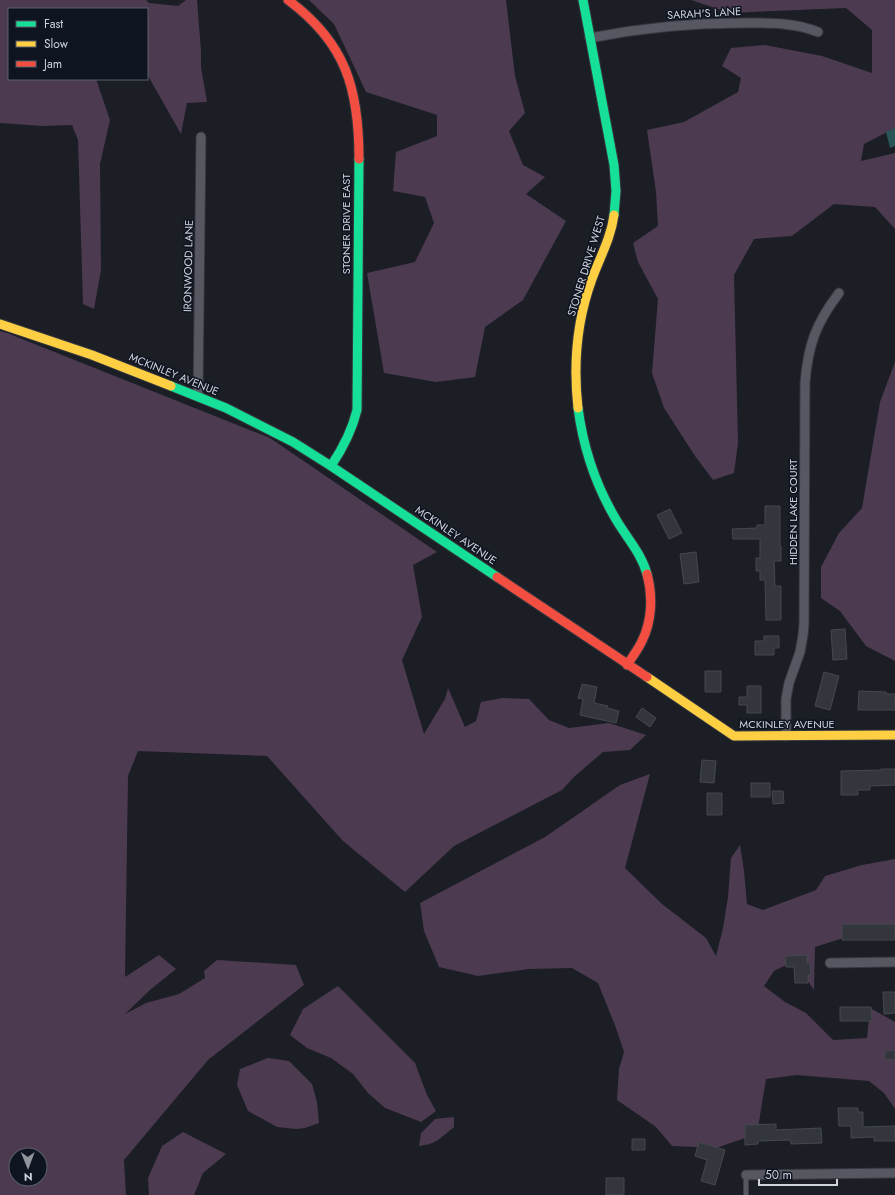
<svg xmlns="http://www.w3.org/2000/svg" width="895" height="1195" viewBox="0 0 895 1195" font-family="Jost,sans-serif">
<rect width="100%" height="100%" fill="#1b1e25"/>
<path fill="#4c3a50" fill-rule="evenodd" d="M0 0H146L149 3 178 6 186 0H197L201 51V67L207 102 187 103 181 134 147 74V9H9V79H96L110 120 100 164 101 270 94 309 83 304 78 140 72 125 43 126 0 123Z
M309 0H506L515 76 525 113 509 131 523 165 545 177 526 194 566 221 523 300 485 327 475 377 436 382 384 373 367 273 415 262 434 223 425 197 393 191 396 152 437 136V115L366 92 334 24Z
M691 0H895V128L864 144 861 161 895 153V229L875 207 834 204 792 236 754 239 734 275 738 443 734 473 713 480 695 456 664 408 652 373 658 299 638 262 633 243 658 226 656 192 647 130 684 122 738 92 741 78 722 66 731 48 765 45 822 56 872 73V30L846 8 730 13Z
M0 331 7 333 270 438 437 552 413 565 422 617 402 660 424 734 445 699 448 688 465 727 476 721 481 702 502 698 529 699 549 720 569 728 609 723 646 735 630 750 603 752 575 776 562 790 454 846 405 892 343 841 267 756 138 751 128 776 125 977 159 955 176 969 150 990 125 1014 146 1003 179 994 205 978 204 971 217 960 296 965 304 985 208 1060 124 1160 126 1195H0ZM16 1155H40V1179H16Z
M895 362V661L866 646 840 611 821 598V567L839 533 862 508 880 402Z
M650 774 625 868 662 904 706 938 716 956 723 928 728 897 731 858 740 845 744 871 747 904 763 910 816 890 825 876 862 865 895 859V932L873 930 837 940 815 947 814 990 794 961 774 971 764 986 785 1002 806 1013 833 1040 867 1038 870 1008 895 1022V1109L884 1093 869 1081 797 1075 766 1079 757 1134 716 1148 672 1146 656 1127 617 1100 619 1069 624 1052 616 1028 598 983 572 968 529 969 478 976 439 967 424 931 420 903 545 837 620 785Z
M338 986 415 1063 427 1095 436 1111 421 1122 385 1108 368 1093 353 1074 331 1058 307 1048 290 1035 303 1009Z
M268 1058 289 1061 312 1084 317 1102 319 1123 305 1128 296 1129 277 1127 248 1111 237 1085 240 1069Z
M454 1117V1127C440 1138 437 1144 419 1146L421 1133 435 1119Z
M183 1132 226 1154 203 1173 194 1195H149L148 1178 162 1146Z"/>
<path fill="#2a5558" d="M895 128V146L890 148 886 132Z"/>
<path fill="#33373d" stroke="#45494f" d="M765 506H780V546H781V561H774L775 586H781V620H766L765 580H760V571H756V558H760V539H733L732 529 757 528V525H765Z
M670 509 682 533 669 539 657 515Z
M696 552 699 582 684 584 680 554Z
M845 629 847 659 833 660 831 630Z
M764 636H779V648H774V655H755V641H764Z
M705 671H721V692H705Z
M824 672 839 676 830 710 815 706Z
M582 684 597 687 594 703 608 706 607 708 619 711 616 723 580 715 583 699 578 698Z
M747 686H761V713H747V705H739V697H747Z
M859 691 886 692V694H895V710H858Z
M642 708 656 718 650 727 636 717Z
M702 760 716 761 714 783 700 782Z
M881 769H895V785L870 786V790H858V795H841V771L881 770Z
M751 783H770V797H751Z
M772 791H783L784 803 773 804Z
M707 793H722V815H707Z
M842 924H895V940H842Z
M807 955V963L810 962 811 975H808V983H795L794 967H786L785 956Z
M883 992H895V1013L884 1014Z
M840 1007H871L872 1021H840Z
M895 1050V1059L885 1060V1051Z
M838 1108H858V1112H863V1127L895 1126V1141H874V1137L851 1138V1126H839Z
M776 1124V1130L821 1128 822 1143 791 1144 790 1140 758 1141V1144L745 1145V1125Z
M632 1139H645V1150H632Z
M699 1142 725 1150 715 1185 701 1181 707 1160 695 1156Z
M606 1178H624V1195H606Z"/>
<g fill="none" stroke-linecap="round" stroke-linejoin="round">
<defs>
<path id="lane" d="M746 1175V1195"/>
<path id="street" d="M590 38C640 28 690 23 740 23 767 23 793 22 818 32
M198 396 201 137
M786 736V699L789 683 800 652 803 635 804 624 805 383C808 345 816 323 839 293
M830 963 895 962
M746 1175 895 1173"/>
<path id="fast" d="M583 0 614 165 616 191 614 215
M171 386 226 408 293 442 331 466 497 577
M578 408C583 446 595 483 614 516 625 536 641 552 647 574
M331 466C343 448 352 431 357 410L359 159"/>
<path id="slow" d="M0 324 92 355 171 386
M578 408C573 364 577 320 592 279 600 257 611 238 614 215
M647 677 734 736 895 735"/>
<path id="jam" d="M288 0C346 43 359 89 359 159
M497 577 647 677
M627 665C632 657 638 650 642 641 652 621 653 596 647 574"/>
</defs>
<use href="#lane" stroke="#35383e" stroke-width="6"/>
<use href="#street" stroke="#35383e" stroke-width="11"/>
<use href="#fast" stroke="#35383e" stroke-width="11"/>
<use href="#slow" stroke="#35383e" stroke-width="11"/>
<use href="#jam" stroke="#35383e" stroke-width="11"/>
<use href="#lane" stroke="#575761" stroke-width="4.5"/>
<use href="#street" stroke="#575761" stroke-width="9"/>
<use href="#fast" stroke="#16e098" stroke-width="9"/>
<use href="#slow" stroke="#ffcf43" stroke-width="9"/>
<use href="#jam" stroke="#f24e42" stroke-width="9"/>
</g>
<g text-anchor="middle" stroke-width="3" stroke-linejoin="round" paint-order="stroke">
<g font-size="11" fill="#cfd3dc" stroke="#0e1420">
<text transform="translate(704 13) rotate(-3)" y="4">SARAH'S LANE</text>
<text transform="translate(346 224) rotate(-90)" y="4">STONER DRIVE EAST</text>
<text transform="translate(188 266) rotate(-89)" y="4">IRONWOOD LANE</text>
<text transform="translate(586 266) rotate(-73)" y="4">STONER DRIVE WEST</text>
<text transform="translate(174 374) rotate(22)" y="4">MCKINLEY AVENUE</text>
<text transform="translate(793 512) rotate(-90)" y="4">HIDDEN LAKE COURT</text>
<text transform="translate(456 535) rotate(34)" y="4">MCKINLEY AVENUE</text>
<text x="787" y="728">MCKINLEY AVENUE</text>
</g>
</g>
<rect x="8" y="8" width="140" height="72" fill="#0e1420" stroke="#5b606b"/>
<rect x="16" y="21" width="20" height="6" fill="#16e098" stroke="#5b606b"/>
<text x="44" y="28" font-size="12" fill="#cfd3dc">Fast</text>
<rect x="16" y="41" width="20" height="6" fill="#ffcf43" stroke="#5b606b"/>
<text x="44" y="48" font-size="12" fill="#cfd3dc">Slow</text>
<rect x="16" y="61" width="20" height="6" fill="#f24e42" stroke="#5b606b"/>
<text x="44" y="68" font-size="12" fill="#cfd3dc">Jam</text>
<g transform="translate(28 1167) rotate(179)"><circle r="19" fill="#0e1420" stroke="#5b606b"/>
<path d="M0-3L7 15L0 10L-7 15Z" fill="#90949c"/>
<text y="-6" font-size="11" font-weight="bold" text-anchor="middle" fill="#cfd3dc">N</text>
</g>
<path d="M759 1179v6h78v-6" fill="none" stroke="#cfd3dc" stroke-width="2"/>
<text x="765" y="1179" font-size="12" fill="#cfd3dc" stroke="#0e1420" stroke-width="3" paint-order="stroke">50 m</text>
</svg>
